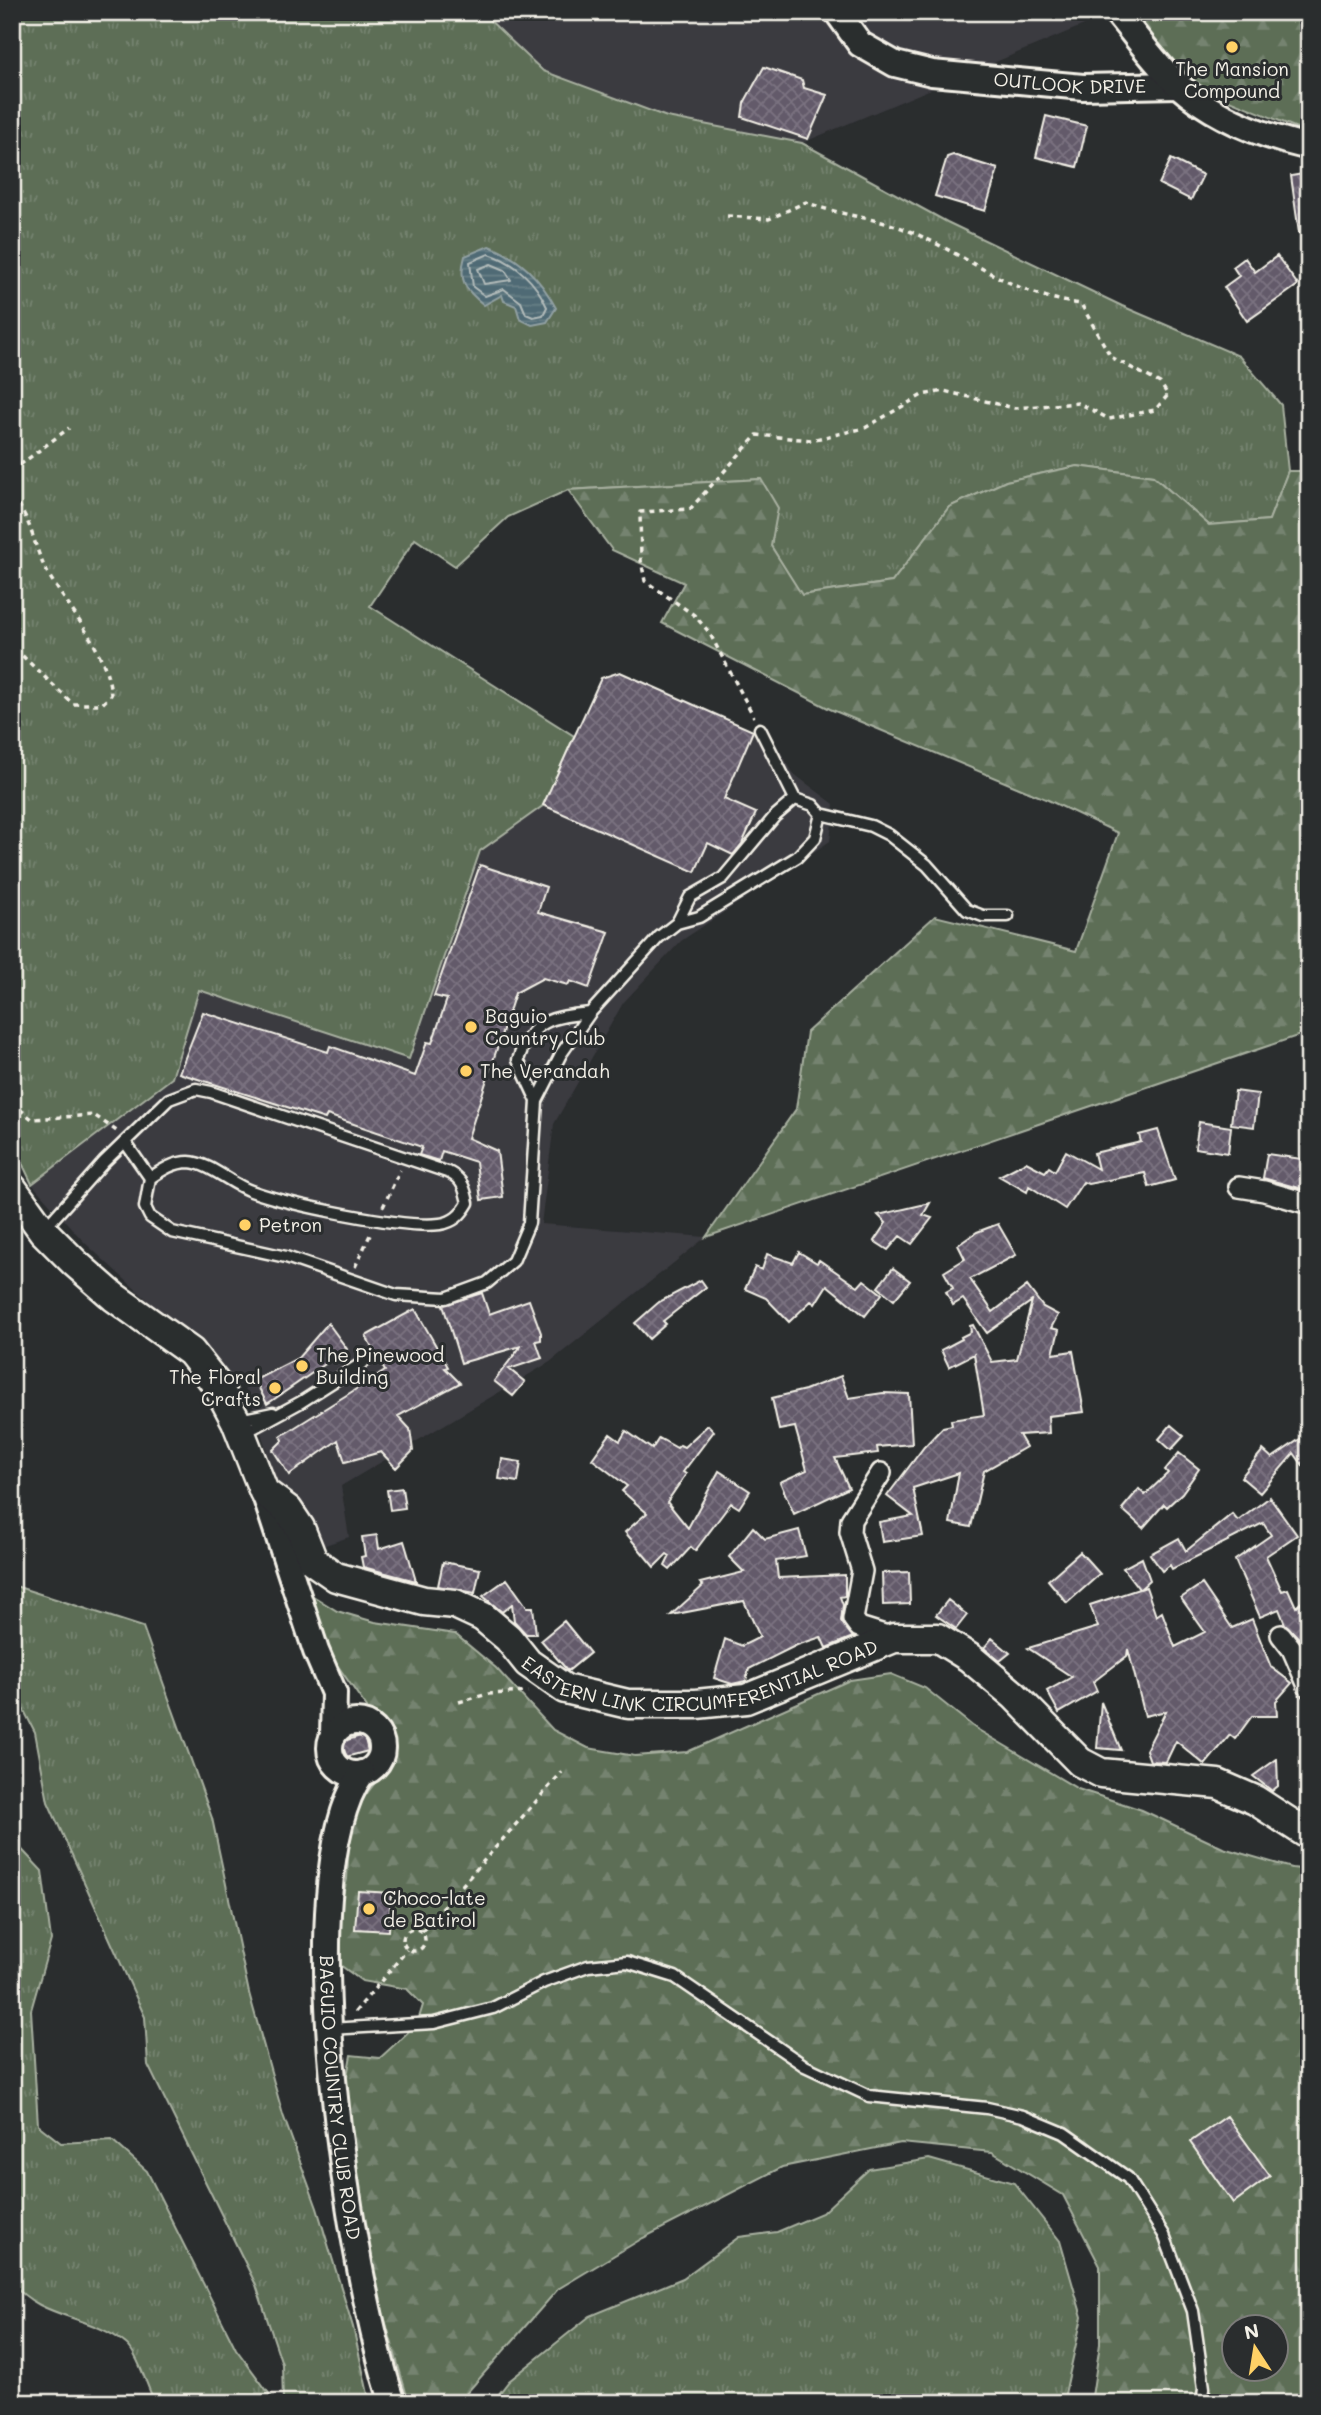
<svg xmlns="http://www.w3.org/2000/svg" width="1321" height="2415" viewBox="0 0 1321 2415" font-family="Mali,sans-serif">
<defs>
<pattern id="grass-tufts" width="24" height="20" patternUnits="userSpaceOnUse" patternTransform="scale(1.75)"><rect width="24" height="20" fill="#5d6e57"/><path d="M3 7l-1-3M5 7V3M7 7l1-3M15 17l-1-3M17 17v-4M19 17l1-3" fill="none" stroke="#75836f"/></pattern>
<pattern id="forest-firs" width="22" height="20" patternUnits="userSpaceOnUse" patternTransform="scale(1.75)"><rect width="22" height="20" fill="#5d6e57"/><path d="M5 1l3.5 6h-7zM16 11l3.5 6h-7z" fill="#75836f"/></pattern>
<pattern id="water-rules" width="6" height="5" patternUnits="userSpaceOnUse" patternTransform="scale(1.75)"><rect width="6" height="5" fill="#4f6a74"/><path d="M0 2.5h6" fill="none" stroke="#698088"/></pattern>
<pattern id="building-cross-hatch" width="8" height="8" patternUnits="userSpaceOnUse" patternTransform="scale(1.75)"><rect width="8" height="8" fill="#635a6b"/><path d="M0 0l8 8M0 8l8-8" fill="none" stroke="#7a7280"/></pattern>
</defs>
<rect width="100%" height="100%" fill="#2a2d2e"/>
<filter id="ink" filterUnits="userSpaceOnUse"><feTurbulence type="fractalNoise" baseFrequency=".0143" numOctaves="2"/><feDisplacementMap in="SourceGraphic" scale="14" xChannelSelector="R" yChannelSelector="G"/><feConvolveMatrix kernelMatrix="1 2 1 2 8 2 1 2 1" color-interpolation-filters="sRGB"/></filter>
<g filter="url(#ink)">
<path fill="#3b3a40" d="M481 12H1115L802 143 667 117 543 71Z
M620 672 772 739 794 774 834 804 830 841 681 941 623 1003 554 1124 541 1224 706 1237 550 1362 341 1486 349 1537 298 1554 249 1393 84 1242 32 1184 172 1078 198 990 409 1059 481 851 544 805 601 678Z"/>
<path fill="url(#grass-tufts)" stroke="#a8b0a0" stroke-width="2" d="M12 12H481L543 71 667 117 802 143 947 222 1122 306 1239 356 1281 405 1288 471 1269 520 1209 525 1153 476 1077 466 1006 481 949 507 892 582 801 595 771 546 777 508 760 479 568 490 508 517 455 566 415 539 370 606 574 736 544 805 480 851 409 1059 199 990 172 1078 32 1184 12 1142Z
M12 1585 143 1627 212 1818 249 1993 283 2115 317 2208 353 2327 370 2403H283L282 2364 256 2285 148 2065 145 2017 48 1802 35 1732 12 1687Z
M12 1839 42 1871 51 1940 31 2010 38 2125 61 2143 112 2140 147 2171 236 2349 276 2403H155C148 2389 137 2352 126 2344 92 2315 39 2319 12 2282Z
M929 2159 1014 2183 1060 2241 1082 2317 1063 2403H492L509 2381 590 2316 683 2278 739 2237 777 2232 822 2213 869 2169Z"/>
<path fill="url(#forest-firs)" stroke="#a8b0a0" stroke-width="2" fill-rule="evenodd" d="M1126 12H1309V133L1183 81Z
M1077 466 1153 476 1209 525 1269 520 1288 471H1309V1032L706 1237 796 1109 807 1032 935 916 1076 951 1118 833 1048 800 830 709 662 623 684 583 612 550 568 490 761 479 778 508 771 546 802 595 892 582 949 507 1006 481Z
M313 1596 337 1611 375 1622 455 1634 496 1668 553 1730 588 1748 635 1756 687 1752 850 1680 891 1674 925 1688 975 1728 1078 1789 1142 1810 1223 1848 1292 1868 1309 1870V2403H1091L1100 2344V2266L1063 2195 992 2152 901 2143 782 2167 643 2238 558 2289 458 2403H409L370 2268 343 2097 351 2055 380 2058 417 2024 423 2005 407 1989 362 1981 336 1962 338 1916 347 1879 349 1841 358 1805 377 1780 383 1745 367 1708 324 1646ZM1234 2328H1276V2370H1234Z"/>
<path fill="url(#water-rules)" stroke="#91a0a2" stroke-width="2" d="M489 246C520 258 540 278 556 308L547 322 532 325 520 319 516 306 504 301 502 295 484 305C465 290 458 281 465 256Z"/>
<g fill="none" stroke-linecap="round" stroke-linejoin="round">
<path stroke="#b2bbba" stroke-width="2" d="M489 254C515 262 536 282 547 307L543 315 533 317 526 314 521 302 504 289 485 296 473 287 470 262Z
M491 264 505 270 511 280 484 284 478 269Z"/>
</g>
<path fill="url(#building-cross-hatch)" stroke="#f4f1e8" stroke-width="2" d="M764 67 802 80 804 88 827 95 808 139 742 117 744 103Z
M1046 116 1087 126 1077 167 1036 157Z
M953 155 998 169 985 211 935 196 947 157Z
M1171 159 1203 175 1191 200 1159 184Z
M1309 173V233H1299L1291 176Z
M1277 256 1298 285 1247 321 1224 287 1239 276 1233 267 1245 258 1255 272Z
M620 672 753 731 724 799 756 813 742 844 733 855 708 843 695 872 543 805 601 678Z
M480 865 546 887 538 912 609 932 589 988 570 981 568 985 543 978 515 993 468 1138 497 1151 503 1197 481 1200 476 1162 442 1151 439 1161 419 1155 422 1147 327 1115 325 1119 179 1073 203 1012 328 1052 330 1046 415 1076 427 1042 432 1043 447 999 434 996Z
M1235 1091 1258 1094 1254 1127 1231 1124Z
M1199 1122 1231 1127 1228 1153 1195 1148Z
M1158 1130 1175 1180 1149 1187 1145 1173 1088 1184 1083 1182 1065 1209 1029 1186 1027 1192 999 1176 1026 1162 1045 1172 1049 1167 1055 1171 1066 1151 1098 1169 1094 1153 1141 1142 1139 1135Z
M1267 1154 1309 1160V1191L1263 1178Z
M930 1203 923 1215 932 1218 912 1244 900 1236 888 1250 874 1241 886 1223 878 1215Z
M998 1224 1016 1255 970 1279 993 1312 1027 1286 1043 1307 1058 1315 1051 1328 1059 1330 1053 1354 1073 1351 1084 1412 1048 1416 1049 1433 1019 1435 1026 1447 984 1471 971 1527 950 1523 959 1473 913 1488 923 1536 882 1542 879 1522 913 1516 887 1496 924 1447 943 1427 952 1425 951 1420 984 1415 974 1354 949 1367 941 1350 962 1339 961 1337 971 1332 970 1326 973 1325 992 1362 1017 1359 1032 1301 987 1333 963 1299 953 1305 946 1292 953 1288 944 1272 965 1259 958 1245 977 1232Z
M799 1252 817 1263 819 1260 858 1287 864 1280 882 1294 865 1316 827 1285 815 1304 811 1301 789 1322 766 1298 745 1289 755 1267 762 1270 767 1254 793 1263Z
M893 1268 910 1281 894 1300 878 1287Z
M701 1280 706 1287 663 1321 666 1324 649 1339 635 1323 659 1302Z
M482 1293 489 1314 529 1300 541 1333V1340L536 1341 542 1358 509 1369 525 1382 513 1396 494 1381 521 1346 461 1363 443 1305Z
M415 1309 448 1367 445 1368 460 1383 398 1416 410 1429 413 1451 396 1468 381 1452 345 1462 338 1440 289 1475 273 1450 283 1440 281 1436 385 1371 366 1336Z
M328 1323 347 1349 267 1404 255 1380 298 1358Z
M841 1376 849 1398 883 1393 909 1394 912 1444 877 1447 878 1453 835 1458 849 1488 794 1514 780 1482 807 1470 795 1427 779 1430 772 1398 805 1390Z
M708 1425 714 1431 683 1472 686 1474 667 1502 688 1528 719 1471 750 1491 739 1508 731 1503 695 1551 691 1547 670 1570 665 1566 670 1556 667 1554 654 1567 625 1532 647 1513 622 1491 627 1486 592 1459 610 1434 620 1441 626 1431 652 1449 659 1438 677 1448 680 1445 684 1447Z
M1171 1425 1184 1436 1171 1450 1159 1439Z
M1309 1433V1474L1294 1453 1260 1493 1241 1477 1263 1450 1272 1458Z
M1179 1453 1199 1469 1182 1493 1167 1507 1164 1504 1143 1528 1122 1509 1139 1489 1145 1495 1168 1473 1165 1470Z
M502 1459 521 1462 518 1482 499 1479Z
M402 1488 405 1508 390 1510 387 1490Z
M1270 1497 1297 1535 1266 1556 1282 1591 1288 1589 1296 1607 1309 1595V1657L1302 1641 1285 1624 1279 1609 1260 1617 1235 1560 1271 1535 1263 1523 1172 1569 1170 1565 1162 1571 1150 1554 1179 1538 1186 1551 1232 1514 1238 1521Z
M753 1527 765 1539 799 1530 806 1556 776 1561 778 1578 845 1575V1596L840 1597 843 1605 841 1621 853 1637 826 1648 821 1637 797 1645 749 1669 746 1681 732 1684 714 1678 725 1639 742 1646 760 1637 744 1601 671 1615 703 1586 700 1583 744 1572 729 1557Z
M377 1535 379 1549 404 1541 416 1581 363 1567 361 1557 365 1556 362 1537Z
M1080 1552 1100 1574 1067 1603 1048 1580Z
M1142 1558 1150 1580 1140 1589 1146 1587 1156 1616 1162 1612 1175 1647 1205 1632 1181 1598 1202 1584 1232 1628 1252 1619 1271 1667 1292 1683 1276 1701 1277 1716H1252L1235 1739 1230 1735 1205 1765 1176 1741 1166 1762 1150 1761 1146 1750 1166 1711 1145 1716 1128 1649 1127 1656 1093 1682 1097 1691 1059 1713 1047 1691 1072 1677 1028 1648 1098 1627 1090 1605 1139 1589 1123 1568Z
M443 1562 480 1569 475 1593 438 1586Z
M909 1572 910 1604 883 1605 882 1573Z
M507 1579 527 1607H533L536 1634H526L514 1621 512 1604 502 1612 483 1596Z
M948 1600 967 1615 956 1629 936 1615Z
M564 1621 590 1653 568 1671 541 1640Z
M992 1638 1010 1653 1000 1661 984 1648Z
M1101 1702 1121 1750 1097 1748Z
M364 1735 368 1751 346 1757 343 1746 347 1740Z
M1277 1759 1278 1786 1272 1791 1253 1776Z
M358 1891 391 1893 389 1931 355 1929Z
M1227 2116 1270 2176 1233 2203 1190 2142Z"/>
<g fill="none" stroke-linecap="round" stroke-linejoin="round">
<defs>
<path id="service" d="M760 729 795 799
M677 923 699 917 797 857 815 838 821 814
M537 1101 518 1060C531 1020 551 1017 590 1013
M125 1142 150 1178
M45 1228 104 1162 169 1099 196 1089 211 1092 450 1173C463 1180 465 1189 468 1203 461 1215 454 1222 440 1224 404 1229 287 1204 251 1191 231 1184 210 1163 189 1162 174 1162 162 1170 150 1178L145 1207 150 1217 172 1232 286 1257 396 1295 446 1298 487 1283 513 1261 529 1223 537 1101 561 1054 590 1013 659 937 677 923 690 897 723 878 775 816 795 799 813 805 821 814 871 826 889 835 927 865 967 910 983 916H1008
M239 1420 273 1413
M244 1433 301 1402 364 1362
M329 2029 434 2023 493 2008 544 1982 588 1966 627 1962 675 1977 805 2066 869 2096 987 2108 1023 2116 1064 2133 1128 2178 1164 2235 1193 2311 1204 2388 1202 2403"/>
<path id="minor" d="M1239 1187 1264 1191 1309 1204
M881 1473 851 1520 850 1532 862 1571 853 1619 859 1627 894 1638
M1281 1635 1292 1649 1309 1688"/>
<g id="tertiary">
<path id="s1" d="M837 12 860 44 895 64 932 73 1083 87 1178 85"/>
<path d="M1116 12C1136 36 1156 65 1179 86 1215 118 1262 136 1309 147"/>
<path d="M264 1492 316 1651 334 1693 333 1736"/>
<circle cx="356" cy="1748" r="26"/>
<path id="s2" d="M362 1773C286 1880 351 2279 393 2403"/>
</g>
<g id="secondary">
<path id="s3" d="M12 1188 43 1231 75 1263 114 1297 191 1352 217 1385 236 1421 264 1492 288 1510 300 1528 313 1561 336 1577 424 1601 455 1604 483 1617 508 1638 528 1663 565 1689 628 1704H696L746 1699 894 1638H938L970 1658 1014 1695 1080 1762 1101 1773 1218 1784 1255 1800 1309 1835"/>
</g>
</defs>
<use href="#service" stroke="#f4f1e8" stroke-width="15"/>
<use href="#minor" stroke="#f4f1e8" stroke-width="24"/>
<use href="#tertiary" stroke="#f4f1e8" stroke-width="30"/>
<use href="#secondary" stroke="#f4f1e8" stroke-width="33"/>
<path stroke="#f4f1e8" stroke-width="3.5" stroke-dasharray="5 5" stroke-linecap="butt" d="M727 216 769 219 806 202C842 217 879 217 914 233 975 260 1012 295 1081 304L1111 357 1160 383 1168 395 1155 410 1109 419 1079 403 1014 408 944 391 922 395 865 428 811 440 757 435 690 509 640 512 641 560 645 581 694 615 709 632 754 717
M12 471 69 428
M12 497C32 518 33 546 46 570 67 608 108 650 111 695L102 704H73L12 646
M12 1103 32 1119 94 1115 118 1132
M383 1207 400 1170
M355 1267 371 1233
M459 1702 488 1694 528 1692
M403 1940a11 11 0 1 1 22 0a11 11 0 1 1-22 0Z
M422 1931 562 1772
M355 2012 407 1950"/>
<use href="#service" stroke="#2a2d2e" stroke-width="10"/>
<use href="#minor" stroke="#2a2d2e" stroke-width="19"/>
<use href="#tertiary" stroke="#2a2d2e" stroke-width="24"/>
<use href="#secondary" stroke="#2a2d2e" stroke-width="28"/>
</g>
</g>
<g fill="#ffd166" stroke="#2a2d2e" stroke-width="2.5">
<circle cx="1232" cy="47" r="7"/>
<circle cx="471" cy="1027" r="7"/>
<circle cx="466" cy="1071" r="7"/>
<circle cx="245" cy="1225" r="7"/>
<circle cx="302" cy="1366" r="7"/>
<circle cx="275" cy="1388" r="7"/>
<circle cx="369" cy="1909" r="7"/>
</g>
<g text-anchor="middle" stroke-width="6" stroke-linejoin="round" paint-order="stroke">
<g font-size="19" fill="#f4f1e8" stroke="#2a2d2e" text-anchor="start">
<text x="1232" y="76" text-anchor="middle">The Mansion<tspan x="1232" dy="22">Compound</tspan></text>
<text x="485" y="1023">Baguio<tspan x="485" dy="22">Country Club</tspan></text>
<text x="480" y="1078">The Verandah</text>
<text x="259" y="1232">Petron</text>
<text x="316" y="1362">The Pinewood<tspan x="316" dy="22">Building</tspan></text>
<text x="261" y="1384" text-anchor="end">The Floral<tspan x="261" dy="22">Crafts</tspan></text>
<text x="383" y="1905">Choco-late<tspan x="383" dy="22">de Batirol</tspan></text>
</g>
<g font-size="19" fill="#f4f1e8" stroke="#2a2d2e">
<text dy="7" stroke="none"><textPath href="#s1" startOffset="256">OUTLOOK DRIVE</textPath></text>
<text dy="7" stroke="none"><textPath href="#s3" startOffset="919">EASTERN LINK CIRCUMFERENTIAL ROAD</textPath></text>
<text dy="7" stroke="none"><textPath href="#s2" startOffset="331">BAGUIO COUNTRY CLUB ROAD</textPath></text>
</g>
</g>
<rect width="1321" height="2415" fill="none" stroke="#2a2d2e" stroke-width="42"/>
<rect x="21" y="21" width="1279" height="2373" fill="none" stroke="#f4f1e8" stroke-width="2.5" filter="url(#ink)"/>
<g transform="translate(1255 2348) rotate(348)"><circle r="33" fill="#2a2d2e" stroke="#7b7b78" stroke-width="2"/>
<path d="M0-5L12 26L0 18L-12 26Z" fill="#ffd166"/>
<text y="-10" font-size="19" font-weight="bold" text-anchor="middle" fill="#f4f1e8">N</text>
</g>
</svg>
